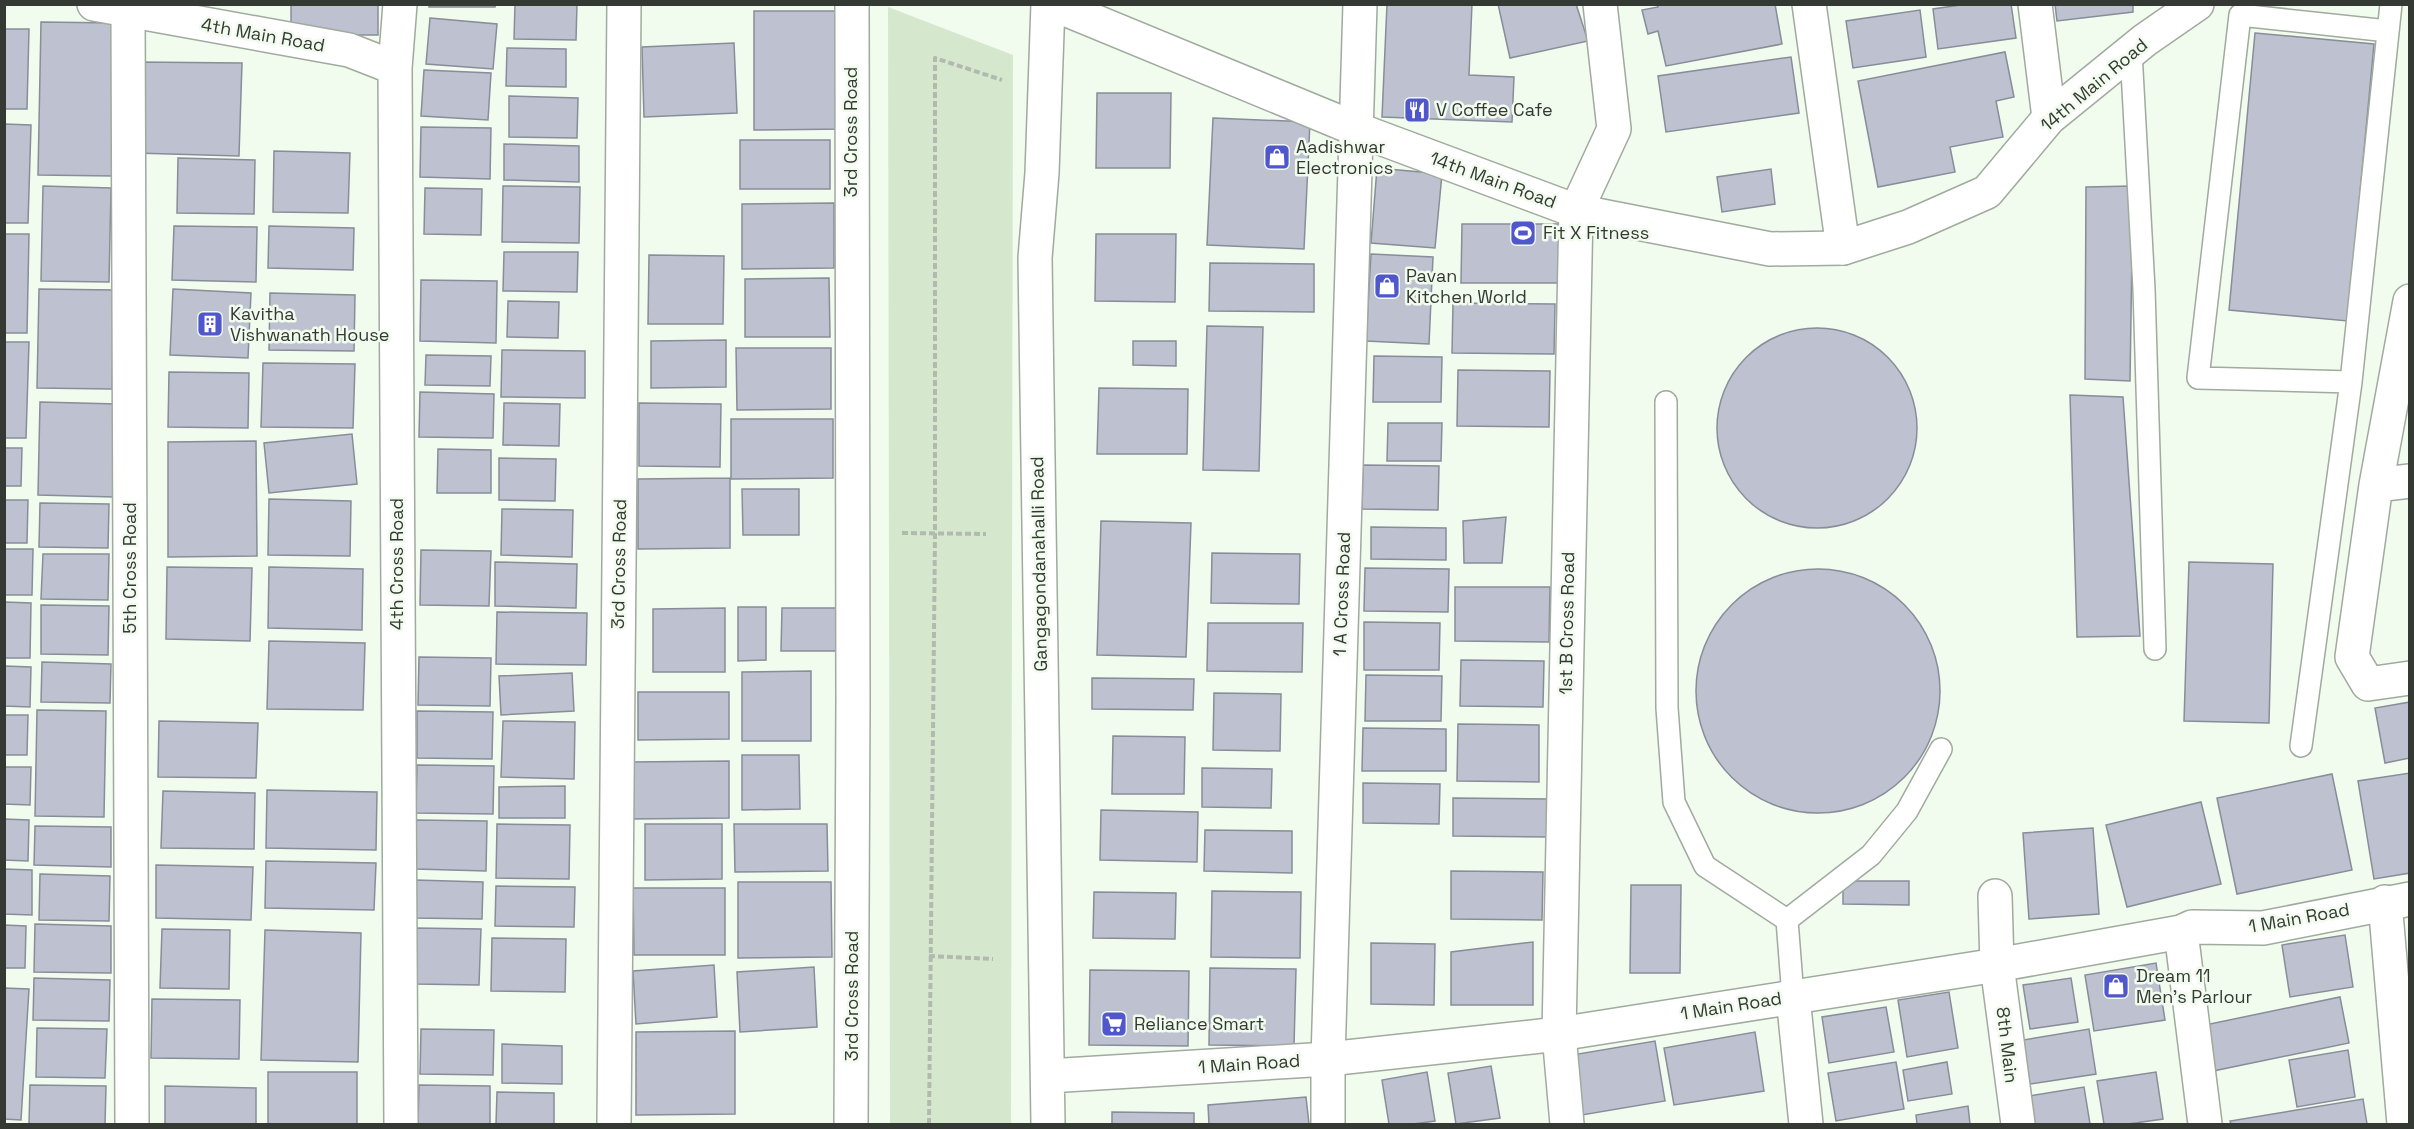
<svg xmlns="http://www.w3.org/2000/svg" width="2414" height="1129" viewBox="0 0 2414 1129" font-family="'Space Grotesk',sans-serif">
<rect width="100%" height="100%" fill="#f1fbee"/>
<path fill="#d5e8cd" d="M888 7 1013 55 1011 1124H890Z"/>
<path fill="#bec1cf" stroke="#898c99" stroke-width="1.5" d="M291 4H378V35H291Z
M429 4H496L495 7H429Z
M515 4H577L576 40 514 39Z
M1387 4H1472L1469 75 1514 77 1512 122 1382 117Z
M1498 4H1576L1588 41 1510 58Z
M1657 4H1775L1782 44 1666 66 1658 31 1648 34 1642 10 1658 7Z
M1967 4H2011L2016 38 1938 49 1933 9Z
M2055 4H2133V12L2057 21Z
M1920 10 1926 57 1853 68 1846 21Z
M754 11H844V129L754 130Z
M430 18 497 24 493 69 426 64Z
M41 22 116 23 113 176 38 175Z
M4 29H29L27 109H4Z
M2255 33 2374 44 2348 321 2229 310Z
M734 43 737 113 644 117 642 47Z
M507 48 566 49V87L506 86Z
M2005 52 2014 97 1996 101 2003 137 1950 147 1955 172 1878 187 1858 81Z
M1791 57 1799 113 1666 132 1658 76Z
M138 62 242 63 239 156 135 153Z
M424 70 491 73 488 120 421 116Z
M1097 93H1171L1170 168H1096Z
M509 96 578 98 577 138 509 137Z
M1213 118 1310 122 1304 249 1207 245Z
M4 124 31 125 28 223H4Z
M421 127 491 128 490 179 420 177Z
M740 140H830V189H740Z
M504 144 579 146V182L504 180Z
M274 151 350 153 348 213 273 212Z
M178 158 255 160 254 214 177 213Z
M1377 168 1442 174 1435 248 1371 243Z
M1771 169 1775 204 1722 212 1717 177Z
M43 186 111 188 109 282 41 281Z
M503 186 580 187 579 243 502 242Z
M2133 186 2130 381 2085 379 2086 187Z
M425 188 482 189 481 235 424 234Z
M834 203V268L742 269V204Z
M1462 224H1561L1560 283H1461Z
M174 226 257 227 256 282 172 280Z
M269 226 354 228 353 270 268 268Z
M4 234H29L27 333H4Z
M1096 234H1176L1175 302 1095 301Z
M504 252H578L577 292 503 291Z
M1371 254 1433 257 1429 344 1366 341Z
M649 255 724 256 723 324H648Z
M1210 263 1314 264V312L1209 311Z
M829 278 830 337H745V279Z
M421 280 497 281 496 343 420 341Z
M39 289 114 290 112 389 37 388Z
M173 289 251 293 248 358 170 355Z
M270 293 355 295 354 351 269 350Z
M508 301 559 302 558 338 507 337Z
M1453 303 1555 304 1554 354 1452 353Z
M1207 326 1263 327 1259 471 1203 470Z
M1717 428a100 100 0 1 1 200 0a100 100 0 1 1-200 0Z
M726 340V387L651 388V341Z
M1133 341H1176V366L1133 365Z
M4 342H29L26 438H4Z
M736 348H831V409L737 410Z
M502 350 585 351V398L501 397Z
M426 355 491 356 490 386 425 385Z
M1374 356 1442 357 1441 402H1373Z
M263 363 355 364 353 428 261 427Z
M1458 370 1550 371 1549 427 1457 426Z
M169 372 249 373 248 428 168 427Z
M1099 388 1188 389 1187 454H1097Z
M420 392 494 394 493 438 419 437Z
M2070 395 2123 397 2140 636 2077 637Z
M40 402 117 404 114 497 38 495Z
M504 403 560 404 559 446 503 445Z
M639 403 721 404 720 467 639 466Z
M731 419H833V478L731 479Z
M1388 423H1442L1441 461H1387Z
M352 434 357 484 269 493 264 443Z
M256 441 257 556 168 557V442Z
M4 448H22L21 486H4Z
M438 449 491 450V493H437Z
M499 458 556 459 555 501 499 500Z
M1363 465 1439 466 1438 510 1362 509Z
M730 478V548L638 549V479Z
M742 489H799V535H743Z
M269 499 351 501 350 556 268 555Z
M4 500H28L27 543H4Z
M40 503 109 504 108 548 39 547Z
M502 509 573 510 572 557 501 555Z
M1506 517 1502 563H1464L1463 521Z
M1101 521 1191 523 1186 657 1097 655Z
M1371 527 1446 528V560L1371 559Z
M4 549H33L32 595H4Z
M421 550 491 551 489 606 420 605Z
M1212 553 1300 554 1299 604 1211 603Z
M43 554H109L108 600 41 599Z
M495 562 577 564 576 608 495 606Z
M2189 562 2273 564 2269 723 2184 721Z
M167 567 252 568 250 641 166 639Z
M269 567 363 569 362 630 268 628Z
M1365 568 1449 569 1448 612 1364 611Z
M1696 691a122 122 0 1 1 244 0a122 122 0 1 1-244 0Z
M1455 587H1550L1549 642 1455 641Z
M4 602 31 603 30 658H4Z
M41 605 109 606 108 655 41 654Z
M738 607H766V660L738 661Z
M725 608V672H653V609Z
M782 608H841V651H781Z
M497 612 587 613 586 665 496 664Z
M1364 622 1440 623 1439 670H1364Z
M1208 623H1303L1302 672 1207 671Z
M269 641 365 643 363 710 267 709Z
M419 657 491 658 490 706 418 705Z
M1461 660 1544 661 1543 707 1460 706Z
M42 662 111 664 110 703 41 702Z
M4 666 31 667 30 707 4 706Z
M811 671V741H742V672Z
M572 673 574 711 501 715 499 676Z
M1366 675 1442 676 1441 721H1365Z
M1092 678 1194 679 1193 710 1092 709Z
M638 692H729V739L638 740Z
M1214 693 1281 694 1280 751 1213 750Z
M2410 702V758L2385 763 2375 708Z
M37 710 106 711 104 817 35 816Z
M417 711 493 712 492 759 417 758Z
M4 715H28L27 755H4Z
M159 721 258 723 256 778 158 777Z
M503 721 575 722 574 779 501 777Z
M1458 724 1539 725V782L1457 781Z
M1363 728 1446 729V771H1362Z
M1113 736 1185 737 1184 794H1112Z
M742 755H799L800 809 742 810Z
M729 761V818L630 819V762Z
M417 765 494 766 493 814 416 813Z
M4 767H31L30 805 4 804Z
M1202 768 1272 769 1271 808 1202 807Z
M2410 773V873L2374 879 2358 781Z
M2332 774 2352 870 2237 894 2217 798Z
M1363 783 1440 784 1439 824 1363 823Z
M565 786V818H499V787Z
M267 790 377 792 376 850 266 848Z
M163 791 255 793 254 849 161 848Z
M1453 798 1550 799 1549 837 1453 836Z
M2201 802 2221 884 2127 907 2106 825Z
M1101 810 1198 812 1197 862 1100 860Z
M4 819 29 820 28 861 4 860Z
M416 820 487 821 486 871 415 869Z
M497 824 570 825 569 879 496 878Z
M645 824H722V879L645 880Z
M734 824H827L828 871 735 872Z
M35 826 111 827V867L34 865Z
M2093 828 2099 914 2029 919 2023 833Z
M1205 830 1292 831V873L1204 871Z
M266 861 376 863 374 910 265 908Z
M156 865 253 867 251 920 156 918Z
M4 869 32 870V915L4 914Z
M1451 871 1543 872 1542 920 1451 919Z
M40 874 110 876 109 921 39 920Z
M415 880 483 882 482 919 414 918Z
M1843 881H1909V905L1843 904Z
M738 882H831L832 957 738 958Z
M1631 885H1681L1680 973H1630Z
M496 886 575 887 574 927 495 926Z
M633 888H725V955H634Z
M1212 891 1301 892 1300 958 1211 957Z
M1094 892 1176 893 1175 939 1093 938Z
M35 924 111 926V973L34 972Z
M4 925 26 926 25 968H4Z
M416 928 481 929 479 985 415 984Z
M162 929 230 930 229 989 160 988Z
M265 930 361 933 358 1062 261 1060Z
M2345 935 2353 987 2290 997 2282 945Z
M492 938 566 939 565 992 491 991Z
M1533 942V1005H1451V952Z
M1371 943 1435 944 1434 1005 1371 1004Z
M2156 963 2165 1020 2094 1031 2085 975Z
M714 965 717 1017 636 1024 633 971Z
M814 967 817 1027 740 1032 737 972Z
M1210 968 1296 969 1294 1046 1209 1045Z
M1090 970 1189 971 1188 1046 1089 1045Z
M34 978 110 980 109 1021 33 1020Z
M2071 978 2078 1022 2030 1029 2023 985Z
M4 988 29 989 21 1120 4 1119Z
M1949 992 1958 1048 1907 1057 1898 1000Z
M2340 997 2349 1043 2213 1071 2205 1025Z
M152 999 240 1000 239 1059 151 1058Z
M1886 1007 1894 1052 1829 1063 1822 1017Z
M37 1028 107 1029 105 1078 36 1077Z
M421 1029 494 1030 493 1075 420 1074Z
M2089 1029 2096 1074 2030 1084 2023 1040Z
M735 1031V1114L636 1115V1032Z
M1755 1032 1764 1091 1674 1105 1664 1048Z
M1655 1041 1665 1101 1582 1115 1572 1055Z
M502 1044 562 1046V1084L502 1083Z
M2348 1050 2355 1097 2297 1107 2289 1060Z
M1896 1062 1904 1109 1836 1121 1828 1073Z
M1947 1062 1952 1094 1908 1101 1903 1070Z
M1491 1066 1500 1118 1456 1124 1448 1073Z
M268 1072H357V1124H268Z
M1427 1072 1435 1121 1413 1124H1389L1382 1080Z
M2156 1072 2163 1119 2128 1124H2104L2097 1081Z
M30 1085 106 1086 105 1124H29Z
M419 1085 490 1086V1124H418Z
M165 1086 256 1088V1124H165Z
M2084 1087 2090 1124H2034L2029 1096Z
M497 1092 554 1093V1124H496Z
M1306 1097 1309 1124H1209L1208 1105Z
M2363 1099 2367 1124H2231L2230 1121Z
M1968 1106 1970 1124H1917L1916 1115Z
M1112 1112 1194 1113V1124H1112Z"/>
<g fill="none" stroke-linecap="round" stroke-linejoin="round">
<defs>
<path id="lane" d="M2388 31 2240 15 2198 378 2351 382 2391 4
M2131 52 2144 289 2155 649
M1666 402 1667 708 1674 802 1705 866 1787 920
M2301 746 2351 382
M1787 920 1871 855 1907 811 1941 749
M1787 920 1793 997"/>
<path id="street" d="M94 4 349 50 395 68
M400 4 395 68 401 1124
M1809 4 1843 248
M2035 4 2049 118
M128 11 132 1124
M2410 301 2376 485 2352 657 2368 684 2410 678
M2376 485 2410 481
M1995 896 1997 965 2018 1124
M2385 902 2404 1124
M2181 932 2205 1124
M1793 997 1806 1124
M614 1124 624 4
M851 1124 853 703 852 4
M1328 1124V1059L1360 4
M1567 1124 1559 1034 1576 211 1614 129 1600 4"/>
<path id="secondary" d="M1053 4 1356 129 1576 211 1770 249 1843 248 1908 227 1987 192 2049 118 2145 40 2197 4
M1048 1076 1328 1059 1559 1034 1997 965 2181 932 2192 927 2263 928 2410 899
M1048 1124 1035 258 1042 173 1048 4"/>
</defs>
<use href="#lane" stroke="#a1aa9e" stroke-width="24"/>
<use href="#street" stroke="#a1aa9e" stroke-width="36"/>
<use href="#secondary" stroke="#a1aa9e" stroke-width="36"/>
<path stroke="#b2bab0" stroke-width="4" stroke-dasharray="6 3" stroke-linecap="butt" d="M902 533 986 534
M929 956 993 959
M929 1124 935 534V58L1002 80"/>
<use href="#lane" stroke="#fff" stroke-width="21"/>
<use href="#street" stroke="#fff" stroke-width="33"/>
<use href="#secondary" stroke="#fff" stroke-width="33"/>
</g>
<defs>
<symbol id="restaurant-square" viewBox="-11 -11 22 22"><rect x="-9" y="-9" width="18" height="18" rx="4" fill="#5056cc" stroke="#f1fbee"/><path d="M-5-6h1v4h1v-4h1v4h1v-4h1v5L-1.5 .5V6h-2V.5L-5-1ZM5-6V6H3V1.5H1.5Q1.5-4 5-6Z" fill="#fff"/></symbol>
<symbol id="shop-square" viewBox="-11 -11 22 22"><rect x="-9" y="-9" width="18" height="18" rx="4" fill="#5056cc" stroke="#f1fbee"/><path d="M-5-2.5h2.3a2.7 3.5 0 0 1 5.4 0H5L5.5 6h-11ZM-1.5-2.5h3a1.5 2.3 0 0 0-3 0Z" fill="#fff"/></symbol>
<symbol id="stadium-square" viewBox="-11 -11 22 22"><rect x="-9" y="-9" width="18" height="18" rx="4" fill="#5056cc" stroke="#f1fbee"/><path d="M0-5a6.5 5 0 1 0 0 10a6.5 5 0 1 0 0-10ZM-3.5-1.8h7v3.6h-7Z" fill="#fff"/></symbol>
<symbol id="building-square" viewBox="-11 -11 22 22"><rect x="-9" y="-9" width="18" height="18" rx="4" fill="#5056cc" stroke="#f1fbee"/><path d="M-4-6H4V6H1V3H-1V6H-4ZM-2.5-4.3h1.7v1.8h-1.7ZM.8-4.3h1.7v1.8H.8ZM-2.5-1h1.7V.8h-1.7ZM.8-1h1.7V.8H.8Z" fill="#fff"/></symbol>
<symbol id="supermarket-square" viewBox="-11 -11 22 22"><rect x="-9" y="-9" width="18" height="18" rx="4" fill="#5056cc" stroke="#f1fbee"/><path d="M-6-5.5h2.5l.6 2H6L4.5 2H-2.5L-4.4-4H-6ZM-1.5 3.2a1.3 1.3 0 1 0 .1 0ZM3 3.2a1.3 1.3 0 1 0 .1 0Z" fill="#fff"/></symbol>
</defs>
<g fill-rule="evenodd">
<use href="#restaurant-square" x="1402" y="95" width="30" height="30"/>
<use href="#shop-square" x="1262" y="142" width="30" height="30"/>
<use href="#stadium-square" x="1508" y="218" width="30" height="30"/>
<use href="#shop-square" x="1372" y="271" width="30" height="30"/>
<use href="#building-square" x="195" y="309" width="30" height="30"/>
<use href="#shop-square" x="2101" y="971" width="30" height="30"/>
<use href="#supermarket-square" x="1099" y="1009" width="30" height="30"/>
</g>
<g text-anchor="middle" stroke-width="5" stroke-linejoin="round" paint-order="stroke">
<g font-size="18" fill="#353934" stroke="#f1fbee">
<text transform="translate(263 35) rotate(10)" y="6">4th Main Road</text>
<text transform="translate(2094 85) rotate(-40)" y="6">14th Main Road</text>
<text transform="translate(851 132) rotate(-90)" y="6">3rd Cross Road</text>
<text transform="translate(1493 180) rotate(20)" y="6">14th Main Road</text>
<text transform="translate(397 564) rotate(-90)" y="6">4th Cross Road</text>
<text transform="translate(619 564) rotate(-89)" y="6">3rd Cross Road</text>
<text transform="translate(1039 564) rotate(-91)" y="6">Gangagondanahalli Road</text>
<text transform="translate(130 568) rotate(-90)" y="6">5th Cross Road</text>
<text transform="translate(1342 594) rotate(-88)" y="6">1 A Cross Road</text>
<text transform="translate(1567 623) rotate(-89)" y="6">1st B Cross Road</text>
<text transform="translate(2299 918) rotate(-10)" y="6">1 Main Road</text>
<text transform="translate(852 996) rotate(-90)" y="6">3rd Cross Road</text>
<text transform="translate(1731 1006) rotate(-9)" y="6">1 Main Road</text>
<text transform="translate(2007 1045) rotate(83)" y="6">8th Main</text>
<text transform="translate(1249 1064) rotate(-4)" y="6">1 Main Road</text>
</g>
<g font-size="18" fill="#353934" stroke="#f1fbee" text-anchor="start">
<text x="1436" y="116">V Coffee Cafe</text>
<text x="1296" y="153">Aadishwar<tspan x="1296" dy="21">Electronics</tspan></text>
<text x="1543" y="239">Fit X Fitness</text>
<text x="1406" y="282">Pavan<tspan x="1406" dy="21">Kitchen World</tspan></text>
<text x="230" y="320">Kavitha<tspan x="230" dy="21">Vishwanath House</tspan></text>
<text x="2136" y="982">Dream 11<tspan x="2136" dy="21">Men's Parlour</tspan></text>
<text x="1134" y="1030">Reliance Smart</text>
</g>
</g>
<rect width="2414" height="1129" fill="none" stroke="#353934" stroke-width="12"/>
</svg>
